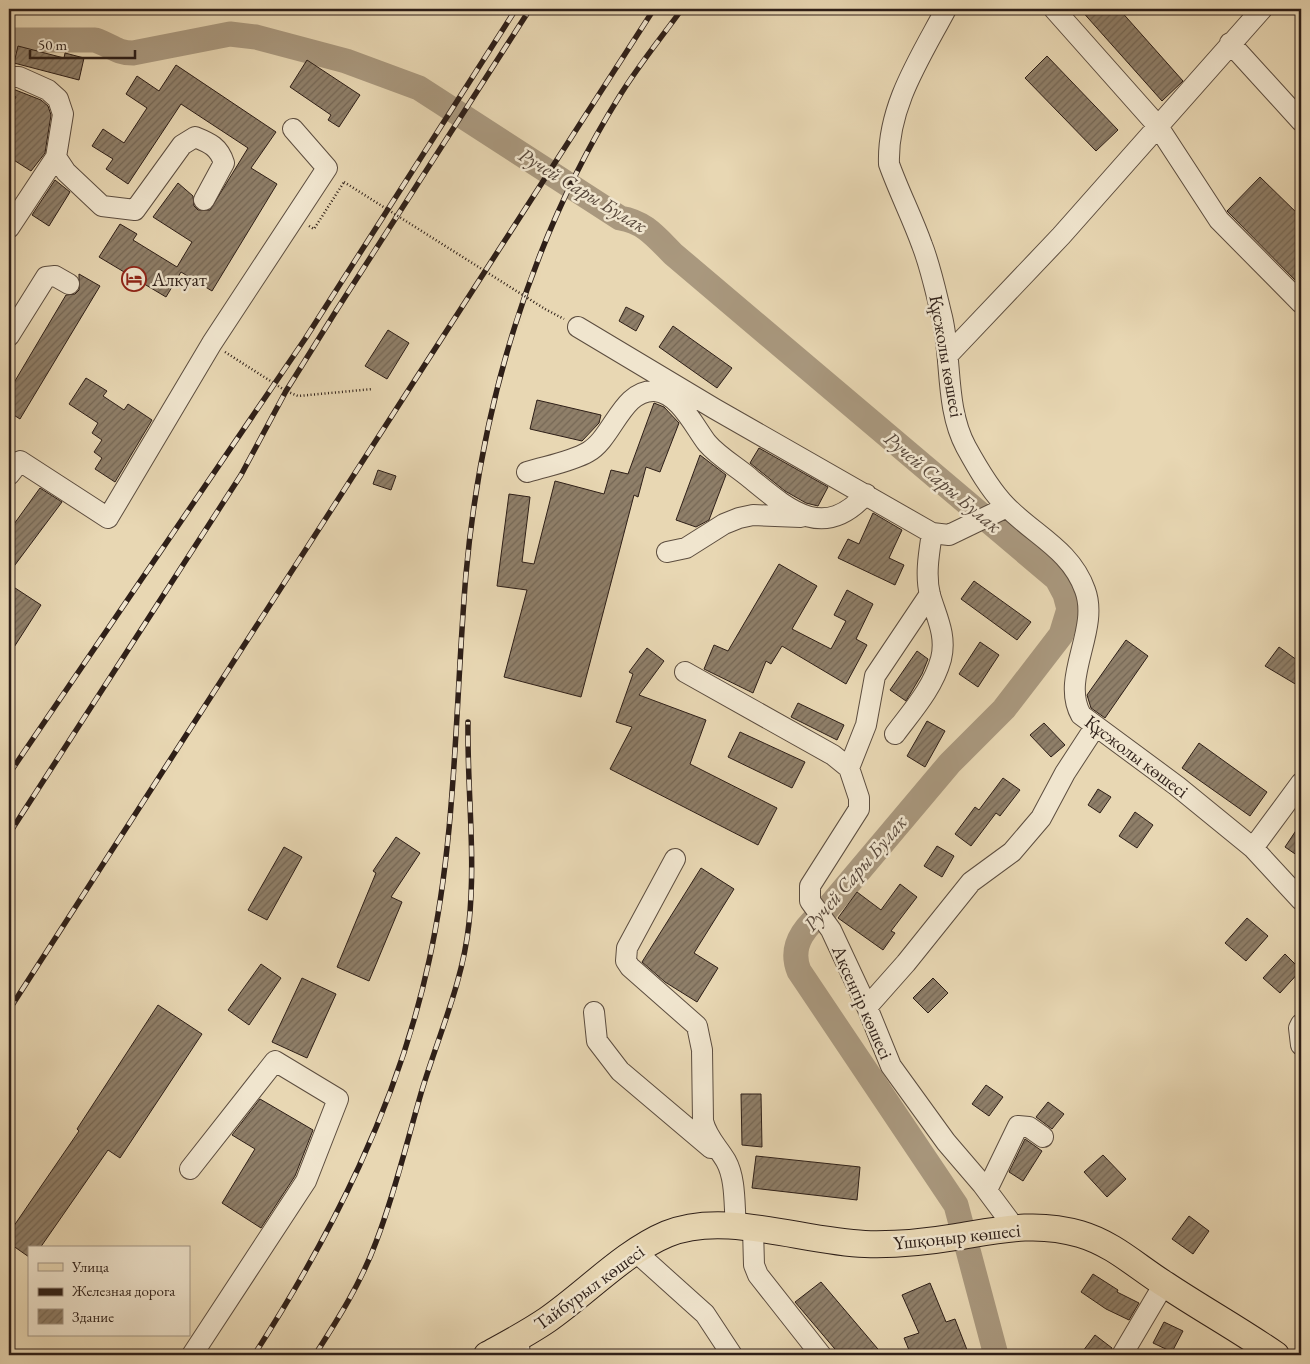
<svg xmlns="http://www.w3.org/2000/svg" width="1310" height="1364" viewBox="0 0 1310 1364" font-family="'EB Garamond',serif">
<defs>
<pattern id="building-hatch" width="6" height="6" patternUnits="userSpaceOnUse" patternTransform="scale(1.25)"><rect width="6" height="6" fill="#8f7f69"/><path d="M-1 1l2-2M0 6l6-6M5 7l2-2" fill="none" stroke="#756755"/></pattern>
</defs>
<rect width="100%" height="100%" fill="#e8d7b3"/>
<filter id="stains"><feTurbulence type="fractalNoise" baseFrequency=".004" numOctaves="4"/><feColorMatrix values="0 0 0 0 .2 0 0 0 0 .09 0 0 0 0 .02 0 0 0 .5 -.17"/></filter>
<radialGradient id="worn" r=".72"><stop offset=".6" stop-color="#630" stop-opacity="0"/><stop offset="1" stop-color="#630" stop-opacity=".3"/></radialGradient>
<g fill="none" stroke-linecap="round" stroke-linejoin="round">
<path stroke="#a9987e" stroke-width="25" d="M9 40H95C111 45 116 53 133 53L230 34 256 37 346 61 419 88 620 218C645 222 656 237 673 254L1057 579 1065 594 1069 609 1061 635 1004 709 950 763 827 909C807 924 788 944 799 971L956 1205 996 1355"/>
</g>
<path fill="url(#building-hatch)" stroke="#2e1f18" d="M1080 9H1119L1183 81 1162 101Z
M18 46 64 58 65 53 84 58 79 80 14 63Z
M1047 56 1118 130 1096 151 1025 78Z
M307 60 360 95 339 127 328 120 331 115 290 87Z
M176 65 276 132 251 168 277 184 212 291 181 272 166 297 99 257 120 224 137 234 133 240 177 267 192 242 153 217 178 183 193 196 194 206 198 210H210L248 148 181 104 128 184 106 169 113 159 92 146 103 129 124 143 147 108 126 94 137 76 159 91Z
M13 89 41 100 48 106 51 115 45 153 31 171 9 157V109L16 97 10 93Z
M1260 177 1301 217V286L1227 211Z
M55 180 70 192 49 226 32 215Z
M79 274 100 286 20 419 9 412V391L66 295 75 294 79 290Z
M626 307 644 316 636 331 619 321Z
M673 326 732 368 717 388 659 347Z
M388 330 409 343 387 379 365 366Z
M86 378 107 391 103 396 124 410 128 404 152 420 115 482 95 469 102 458 94 452 102 440 92 433 98 423 69 404Z
M537 400 601 415 599 423 582 441 530 429Z
M654 403 664 407 679 423 660 472 646 467 638 497 634 495 581 697 504 677 527 590 497 586 509 494 530 497 522 562 534 564 555 481 604 494 611 470 628 474Z
M759 448 828 487 818 506 806 503 785 491 750 463Z
M700 455 726 475 709 520 696 527 676 520Z
M378 470 396 476 391 490 373 484Z
M40 488 62 502 9 573V531Z
M873 513 902 530 889 558 904 565 895 585 838 558 848 539 859 544Z
M779 564 817 586 792 629 831 649 846 621 834 615 847 590 873 604 856 639 867 645 846 684 782 646 771 664 766 661 753 693 704 669 714 645 728 651Z
M974 581 1031 622 1017 640 961 599Z
M9 584 41 605 9 655Z
M1126 640 1148 656 1105 718 1091 708 1087 695Z
M980 642 999 655 978 687 959 674Z
M1279 647 1301 663V679L1297 685 1265 666Z
M647 648 664 661 639 695 706 720 690 764 777 808 758 845 610 769 632 727 616 722 633 674 629 672Z
M917 651 928 659 922 674 906 701 890 690Z
M798 703 844 725 837 740 791 717Z
M927 721 945 731 925 767 907 756Z
M1044 723 1065 745 1051 757 1030 735Z
M740 732 805 762 792 788 728 757Z
M1199 743 1267 792 1250 816 1182 768Z
M1003 778 1020 790 1000 816 996 813 971 846 955 834 975 807 979 810Z
M1098 789 1111 797 1100 813 1088 805Z
M1135 812 1153 825 1137 848 1119 836Z
M1301 823V858L1285 847Z
M396 837 420 853 391 897 402 902 369 981 337 967 376 873 373 871Z
M937 846 954 856 942 877 924 866Z
M284 847 302 857 267 920 248 910Z
M701 868 734 889 694 953 718 968 697 1002 665 982 642 962Z
M900 884 917 897 891 931 895 933 883 950 838 918 857 892 881 910Z
M1247 918 1268 936 1246 961 1225 943Z
M1285 954 1301 970 1280 993 1263 978Z
M261 964 281 978 249 1025 228 1010Z
M302 978 336 994 307 1058 272 1042Z
M933 978 948 993 928 1013 913 998Z
M158 1005 202 1034 120 1158 108 1150 40 1248H29V1257L9 1243V1233L79 1131 77 1129Z
M986 1085 1003 1097 989 1116 972 1104Z
M741 1094H761L762 1147 742 1145Z
M260 1099 313 1130 295 1176 261 1228 222 1203 255 1149 232 1135Z
M1048 1102 1064 1114 1052 1129 1036 1117Z
M1025 1139 1042 1151 1023 1181 1009 1172Z
M1103 1155 1126 1179 1107 1197 1084 1172Z
M756 1156 860 1167 857 1200 752 1188Z
M1189 1216 1209 1231 1193 1254 1172 1239Z
M1093 1274 1118 1290 1117 1292 1139 1303 1129 1320 1106 1309 1081 1292Z
M821 1282 883 1355H840L795 1302Z
M930 1283 946 1322 955 1319 969 1355H911L904 1338 919 1333 902 1295Z
M1164 1322 1183 1331 1172 1352 1153 1343Z
M1095 1335 1112 1348 1110 1355H1080Z"/>
<g fill="none" stroke-linecap="round" stroke-linejoin="round">
<defs>
<path id="minor" d="M946 9C920 58 887 107 889 164 899 192 912 217 922 245 931 268 936 293 942 317 952 359 945 408 966 447 977 467 990 490 1006 506 1034 535 1071 550 1085 590 1100 630 1060 678 1081 715L1177 786 1253 848 1301 900
M1054 9 1157 125 1219 220 1301 303
M1230 43 1301 121
M9 77H19L48 90 58 99 63 114 56 157 9 228
M56 157 66 172 102 206 135 210 182 145 195 137C210 143 219 147 224 163L204 200
M578 327 715 409 932 533 949 535 1007 507
M9 336 46 277 55 276 69 284
M948 355 1061 236 1262 9
M527 472C546 466 571 462 588 452 613 438 622 389 655 391 679 393 694 426 707 443 719 457 737 467 751 479 790 511 824 541 866 494
M9 475 20 461 108 518 212 343 327 168 293 129
M667 552 686 548 724 524 739 518 753 515 801 517
M685 672 833 755 849 768 859 798V809L810 886V901L831 930 867 1007 891 1066 946 1142 982 1184 1014 1227
M895 734C912 711 933 688 941 659 947 635 936 616 930 595 925 575 929 553 932 533
M849 768 866 725 875 676 930 594
M1253 848 1301 783
M675 859 627 948 626 961 630 967 697 1026 702 1050 703 1121C707 1138 718 1147 726 1161 736 1179 734 1206 736 1226
M867 1007 906 963 971 882 1012 852 1041 818 1065 773 1095 727
M594 1012 597 1041 620 1071 711 1148
M1301 1024 1299 1028 1301 1045
M190 1169 275 1061 338 1099 306 1181 192 1355
M987 1190 1018 1126 1029 1127 1043 1137
M753 1229 754 1265 758 1275 821 1355
M636 1252 705 1314 732 1355
M518 1337 520 1355
M1122 1355 1164 1284"/>
<path id="major" d="M487 1355C507 1344 528 1333 547 1320 586 1293 624 1252 667 1234 724 1210 803 1242 865 1244 895 1245 926 1242 956 1237 999 1230 1036 1221 1080 1234 1114 1244 1137 1267 1166 1285 1202 1309 1240 1330 1276 1355"/>
</defs>
<use href="#minor" stroke="#5c4d3f" stroke-width="22"/>
<use href="#major" stroke="#2e1f18" stroke-width="28"/>
<path stroke="#2e1f18" stroke-width="2.5" stroke-dasharray="1 2.5" stroke-linecap="butt" d="M309 226 314 229 344 182
M545 309 564 319
M225 352 286 391 298 396 373 389"/>
<use href="#minor" stroke="#f0e5ce" stroke-width="20"/>
<use href="#major" stroke="#e8d7b3" stroke-width="26"/>
<defs>
<path id="rail" d="M9 774 305 339 516 9
M9 834 241 475 286 391 336 311 530 9
M9 1010 654 9
M254 1355C332 1234 398 1104 429 961 457 834 455 703 466 574 481 407 530 240 619 97 638 66 661 38 682 9
M315 1355C338 1319 361 1283 376 1242 395 1193 407 1141 422 1090 439 1034 463 982 469 923 476 856 467 790 468 722"/>
</defs>
<use href="#rail" stroke="#2e1f18" stroke-width="5.5"/>
<use href="#rail" stroke="#f0e5ce" stroke-width="4" stroke-dasharray="11" stroke-linecap="butt"/>
<path stroke="#2e1f18" stroke-width="2.5" stroke-dasharray="1 2.5" stroke-linecap="butt" d="M344 182 545 309"/>
</g>
<defs>
<symbol id="hotel-ring" viewBox="-11 -11 22 22"><circle r="9.5" fill="#f0e5ce" stroke="#8f2418" stroke-width="1.5"/><path d="M-6-4.5h1.5V1H6V5H4.5V3h-9V5H-6ZM-4 0a1.8 1.8 0 1 1 3.6 0ZM.5 0V-2.5h3Q6-2.5 6 0Z" fill="#8f2418"/></symbol>
</defs>
<g fill-rule="evenodd">
<use href="#hotel-ring" x="120" y="265" width="28" height="28"/>
</g>
<g text-anchor="middle" stroke-width="5" stroke-linejoin="round" paint-order="stroke">
<g font-size="19" fill="#2e1f18" stroke="#f0e5ce" text-anchor="start">
<text x="152" y="286">Алкуат</text>
</g>
<g font-size="19" fill="#2e1f18" stroke="#f0e5ce">
<text transform="translate(947 356) rotate(80)" y="7">Құсжолы көшесі</text>
<text transform="translate(1137 756) rotate(37)" y="7">Құсжолы көшесі</text>
<text transform="translate(863 1002) rotate(66)" y="7">Ақсеңгір көшесі</text>
<text transform="translate(957 1236) rotate(-6)" y="7">Үшқоңыр көшесі</text>
<text transform="translate(589 1287) rotate(-36)" y="7">Тайбурыл көшесі</text>
</g>
<g font-size="20" font-style="italic" fill="#59493c" stroke="#f0e5ce">
<text transform="translate(583 190) rotate(31)" y="7">Ручей Сары Булак</text>
<text transform="translate(943 482) rotate(40)" y="7">Ручей Сары Булак</text>
<text transform="translate(855 873) rotate(-49)" y="7">Ручей Сары Булак</text>
</g>
</g>
<rect width="1310" height="1364" fill="none" stroke="#e8d7b3" stroke-width="30"/>
<rect x="10" y="10" width="1290" height="1344" fill="none" stroke="#2e1f18" stroke-width="2.5"/>
<rect x="15" y="15" width="1280" height="1334" fill="none" stroke="#2e1f18"/>
<rect x="28" y="1246" width="162" height="90" fill="#f0e5ce" stroke="#a29685"/>
<rect x="38" y="1263" width="25" height="8" fill="#e8d7b3" stroke="#a29685"/>
<text x="72" y="1272" font-size="15" fill="#2e1f18">Улица</text>
<rect x="38" y="1288" width="25" height="8" fill="#2e1f18" stroke="#a29685"/>
<text x="72" y="1296" font-size="15" fill="#2e1f18">Железная дорога</text>
<rect x="38" y="1309" width="25" height="15" fill="url(#building-hatch)" stroke="#a29685"/>
<text x="72" y="1322" font-size="15" fill="#2e1f18">Здание</text>
<path d="M30 50v8h105v-8" fill="none" stroke="#2e1f18" stroke-width="2.5"/>
<text x="38" y="50" font-size="15" fill="#2e1f18" stroke="#f0e5ce" stroke-width="4" paint-order="stroke">50 m</text>
<rect width="100%" height="100%" filter="url(#stains)"/>
<rect width="100%" height="100%" fill="url(#worn)"/>
</svg>
